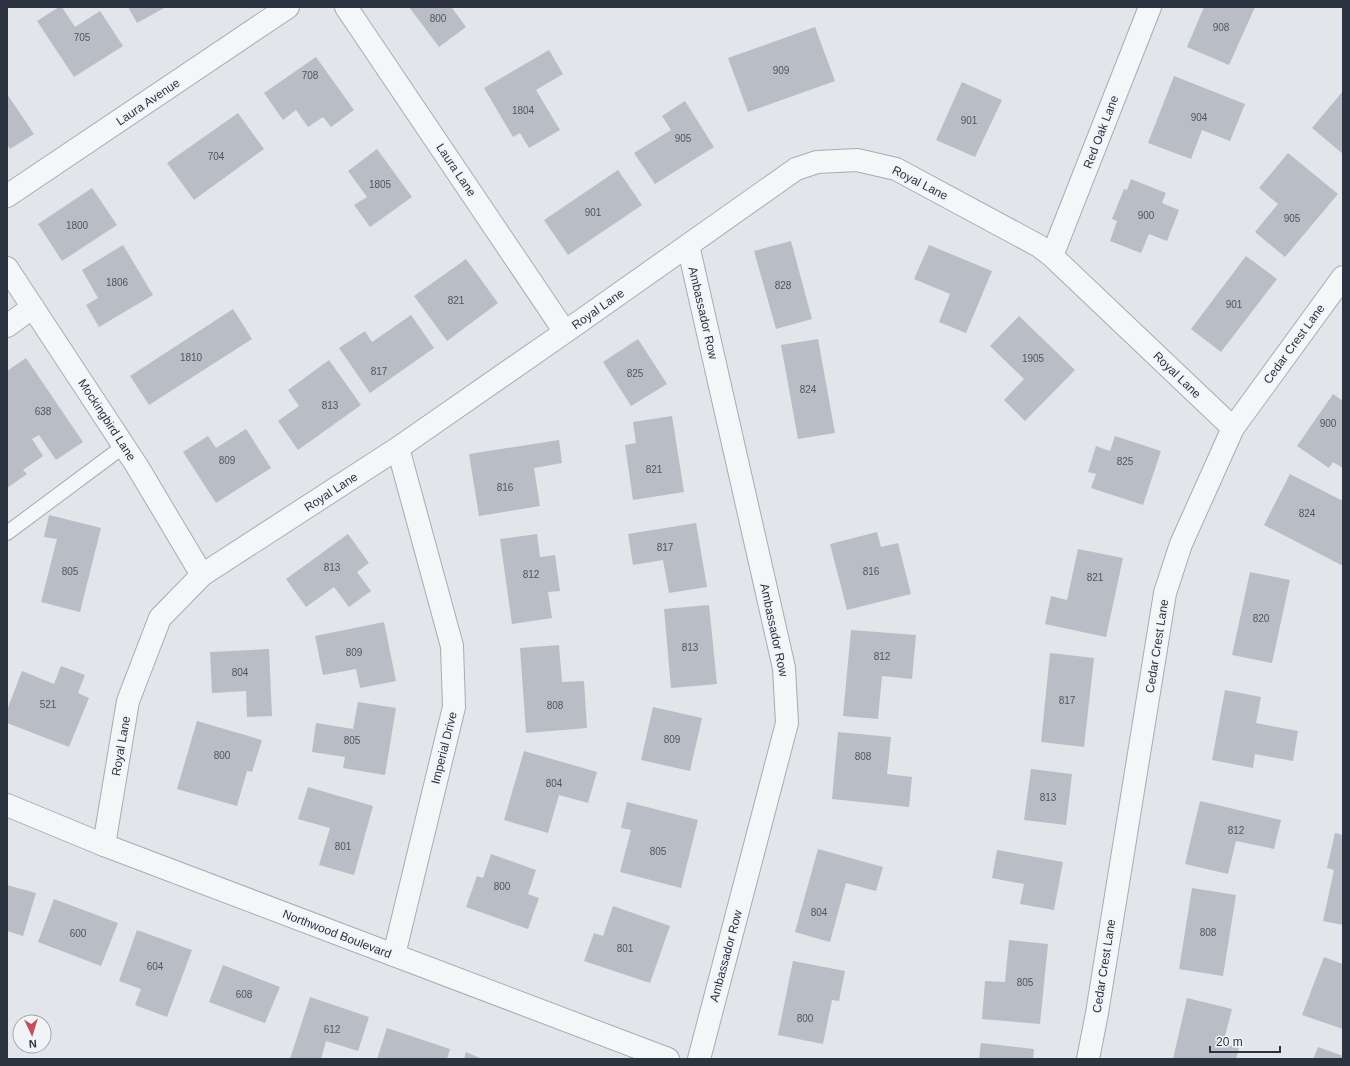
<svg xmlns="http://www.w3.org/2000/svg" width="1350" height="1066" viewBox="0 0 1350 1066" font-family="Arial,sans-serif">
<rect width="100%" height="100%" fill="#e2e5ea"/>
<path fill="#b9bec6" d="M59 7H62L75 27 100 11 123 46 74 77 37 21Z
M128 7H166L137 23Z
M409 7H454L452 8 466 27 439 47Z
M1204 7H1255L1229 65 1187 47Z
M815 27 835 81 748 112 728 58Z
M549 50 563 74 536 90 560 130 529 148 520 133 513 137 484 88Z
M316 57 354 110 331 127 323 117 308 127 296 110 283 120 264 93Z
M1174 76 1245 104 1230 141 1202 130 1191 159 1148 143Z
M962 82 1002 100 975 157 936 140Z
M1343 91V154L1312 128Z
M7 94 34 134 10 149 7 144Z
M685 101 714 147 655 184 634 153 671 130 662 116Z
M238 113 264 149 194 200 167 163Z
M377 149 412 197 370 227 354 205 367 197 348 171Z
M1288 153 1338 194 1285 257 1255 232 1278 204 1259 188Z
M618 170 642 205 568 255 544 220Z
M1131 179 1166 193 1162 203 1179 210 1167 241 1149 234 1141 253 1110 241 1117 221 1112 219 1124 189 1127 190Z
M92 188 117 225 62 261 38 224Z
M791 241 812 319 776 329 754 251Z
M123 245 153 295 99 327 86 305 98 298 82 270Z
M929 245 992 271 966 333 939 322 950 294 914 279Z
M1246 256 1277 279 1221 352 1191 329Z
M466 259 498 303 447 341 414 296Z
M233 309 252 339 149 405 130 376Z
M411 315 434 348 370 393 339 348 365 331 372 342Z
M1019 316 1075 370 1025 421 1004 400 1024 379 990 346Z
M638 339 667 384 631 406 603 362Z
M818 339 835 433 798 439 781 345Z
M26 358 83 442 56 460 39 435 32 439 43 456 23 470 27 474 7 488V371Z
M329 360 361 405 298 450 278 421 299 406 288 390Z
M1333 394 1343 401V468L1333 462 1329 468 1297 446Z
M672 416 684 492 633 500 625 445 636 443 633 422Z
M246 429 271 468 216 503 183 452 208 436 216 448Z
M1115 436 1161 451 1143 505 1091 488 1096 474 1088 472 1096 446 1110 451Z
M559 440 562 463 534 468 540 506 479 516 469 454Z
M1290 474 1343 501V566L1264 525Z
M49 515 101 528 80 612 41 602 57 539 44 537Z
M696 523 707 587 669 593 663 560 633 565 628 534Z
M877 532 881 547 898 543 911 594 847 610 830 544Z
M348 534 369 563 357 572 371 591 349 607 334 587 306 607 286 579Z
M537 534 540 557 555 555 560 591 548 592 552 618 512 624 500 539Z
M1078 549 1123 558 1106 637 1045 624 1051 596 1067 600Z
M1250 572 1290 580 1272 663 1232 655Z
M709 605 717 684 671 688 664 609Z
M384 622 396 681 360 688 356 669 323 675 315 636Z
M851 630 916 635 912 679 882 676 878 719 843 716Z
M559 645 562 682 584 681 587 728 526 733 520 648Z
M269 649 272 716 247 717 246 691 212 693 210 652Z
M1050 653 1094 658 1084 747 1041 742Z
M61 666 85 675 78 693 89 698 69 747 7 723V710L22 671 54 684Z
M1225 690 1261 697 1256 723 1298 731 1293 761 1255 754 1253 768 1212 760Z
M358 702 396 708 385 775 343 768 345 757 312 752 316 723 353 729Z
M653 707 702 718 690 771 641 760Z
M197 721 262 740 252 772 247 771 237 806 177 789Z
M838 732 891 737 887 774 912 777 909 807 832 799Z
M524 751 597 772 588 803 559 795 548 833 504 820Z
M1031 769 1072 774 1066 825 1024 820Z
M308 787 373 806 354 875 319 865 330 828 298 819Z
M1200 801 1281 820 1274 849 1236 841 1228 874 1185 864Z
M627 802 698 820 681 888 620 872 631 830 621 828Z
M1335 833 1343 835V925L1323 921 1334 870 1327 868Z
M818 849 883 867 876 891 846 883 830 942 795 932Z
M997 850 1063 862 1054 910 1020 904 1024 884 992 878Z
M491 854 536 870 528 894 539 898 528 929 466 907 477 876 483 878Z
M7 885 36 893 23 936 7 931Z
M1192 888 1236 895 1223 976 1179 969Z
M54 899 118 923 101 966 38 942Z
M613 906 670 926 650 983 584 961 594 933 603 936Z
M137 930 192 950 167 1017 135 1005 141 989 119 981Z
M1009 940 1048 944 1040 1024 982 1019 985 981 1005 982Z
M1324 957 1343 964V1029L1302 1015Z
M793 961 845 971 839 1001 832 1000 823 1044 778 1035Z
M223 965 280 987 265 1023 209 1002Z
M310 997 369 1017 358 1051 326 1041 321 1059H290Z
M1187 998 1232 1009 1223 1044 1239 1048 1236 1059H1173Z
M387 1028 450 1049 447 1059H377Z
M981 1043 1034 1049 1033 1059H979Z
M1318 1047 1343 1056V1059H1313Z
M466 1052 482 1059H464Z"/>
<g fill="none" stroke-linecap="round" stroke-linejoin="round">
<defs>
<path id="service" d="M7 533 124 446"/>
<path id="minor" d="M346 7 565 332
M7 196 288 7
M688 245 784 668 787 723 699 1059
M1052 256 1150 7
M7 268 137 466 202 575
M7 326 33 307
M104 845 128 701 160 618 202 575 398 448 565 332 796 169 817 162 857 160 896 169 1039 246 1052 256 1233 428
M394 955 454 707 452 646 398 448
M1088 1059 1097 1013 1165 593 1181 544 1233 428 1343 277"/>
<path id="tertiary" d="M7 805 104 845 668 1059"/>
</defs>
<use href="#service" stroke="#a7acb4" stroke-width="16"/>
<use href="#minor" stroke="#a7acb4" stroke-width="24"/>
<use href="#tertiary" stroke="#a7acb4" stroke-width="24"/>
<use href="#service" stroke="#f4f6f8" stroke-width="14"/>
<use href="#minor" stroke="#f4f6f8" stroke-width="22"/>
<use href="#tertiary" stroke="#f4f6f8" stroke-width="22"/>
</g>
<g text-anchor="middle" stroke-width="3.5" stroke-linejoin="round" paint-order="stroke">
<g font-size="10" fill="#4e5662">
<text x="438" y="22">800</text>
<text x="1221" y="31">908</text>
<text x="82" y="41">705</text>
<text x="781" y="74">909</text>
<text x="310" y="79">708</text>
<text x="523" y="114">1804</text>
<text x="1199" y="121">904</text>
<text x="969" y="124">901</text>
<text x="683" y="142">905</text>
<text x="216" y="160">704</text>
<text x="380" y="188">1805</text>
<text x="593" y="216">901</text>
<text x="1146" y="219">900</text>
<text x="1292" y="222">905</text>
<text x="77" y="229">1800</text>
<text x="117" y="286">1806</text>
<text x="783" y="289">828</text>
<text x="456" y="304">821</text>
<text x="1234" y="308">901</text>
<text x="191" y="361">1810</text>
<text x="1033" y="362">1905</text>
<text x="379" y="375">817</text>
<text x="635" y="377">825</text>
<text x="808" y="393">824</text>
<text x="330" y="409">813</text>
<text x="43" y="415">638</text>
<text x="1328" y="427">900</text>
<text x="227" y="464">809</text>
<text x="1125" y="465">825</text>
<text x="654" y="473">821</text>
<text x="505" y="491">816</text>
<text x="1307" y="517">824</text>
<text x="665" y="551">817</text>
<text x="332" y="571">813</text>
<text x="70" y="575">805</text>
<text x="871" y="575">816</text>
<text x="531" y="578">812</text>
<text x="1095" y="581">821</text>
<text x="1261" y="622">820</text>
<text x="690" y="651">813</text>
<text x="354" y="656">809</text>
<text x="882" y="660">812</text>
<text x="240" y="676">804</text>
<text x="1067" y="704">817</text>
<text x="48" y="708">521</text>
<text x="555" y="709">808</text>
<text x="672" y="743">809</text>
<text x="352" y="744">805</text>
<text x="222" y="759">800</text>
<text x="863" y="760">808</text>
<text x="554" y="787">804</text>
<text x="1048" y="801">813</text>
<text x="1236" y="834">812</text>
<text x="343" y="850">801</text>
<text x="658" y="855">805</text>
<text x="502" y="890">800</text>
<text x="819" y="916">804</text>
<text x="1208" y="936">808</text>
<text x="78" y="937">600</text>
<text x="625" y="952">801</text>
<text x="155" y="970">604</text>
<text x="1025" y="986">805</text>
<text x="244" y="998">608</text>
<text x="805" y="1022">800</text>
<text x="332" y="1033">612</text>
</g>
<g font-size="12" fill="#2b3341" stroke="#f1f4f7">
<text transform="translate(148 102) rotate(-34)" y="4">Laura Avenue</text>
<text transform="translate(1101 132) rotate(-69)" y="4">Red Oak Lane</text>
<text transform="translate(456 170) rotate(56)" y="4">Laura Lane</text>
<text transform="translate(920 183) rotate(27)" y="4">Royal Lane</text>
<text transform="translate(598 309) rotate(-35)" y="4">Royal Lane</text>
<text transform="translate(703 313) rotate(77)" y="4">Ambassador Row</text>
<text transform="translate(1294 344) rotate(-54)" y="4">Cedar Crest Lane</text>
<text transform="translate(1177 375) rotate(44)" y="4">Royal Lane</text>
<text transform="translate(107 420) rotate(57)" y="4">Mockingbird Lane</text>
<text transform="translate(331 492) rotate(-33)" y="4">Royal Lane</text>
<text transform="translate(774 630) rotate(78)" y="4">Ambassador Row</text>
<text transform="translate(1157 646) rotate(-81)" y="4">Cedar Crest Lane</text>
<text transform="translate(121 746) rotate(-80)" y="4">Royal Lane</text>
<text transform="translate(444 748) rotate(-76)" y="4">Imperial Drive</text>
<text transform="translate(337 934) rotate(21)" y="4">Northwood Boulevard</text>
<text transform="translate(726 956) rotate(-75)" y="4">Ambassador Row</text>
<text transform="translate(1104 966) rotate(-81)" y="4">Cedar Crest Lane</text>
</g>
</g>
<rect width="1350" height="1066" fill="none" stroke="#2b3341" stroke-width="16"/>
<g transform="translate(32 1034) rotate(176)"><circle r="19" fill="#f1f4f7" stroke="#a2a7ae"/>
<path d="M0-3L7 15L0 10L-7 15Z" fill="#c74e60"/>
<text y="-6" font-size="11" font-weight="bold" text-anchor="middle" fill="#2b3341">N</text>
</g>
<path d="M1210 1046v6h70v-6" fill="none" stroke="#2b3341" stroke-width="2"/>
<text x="1216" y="1046" font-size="12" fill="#2b3341" stroke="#f1f4f7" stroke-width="3" paint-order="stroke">20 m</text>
</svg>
